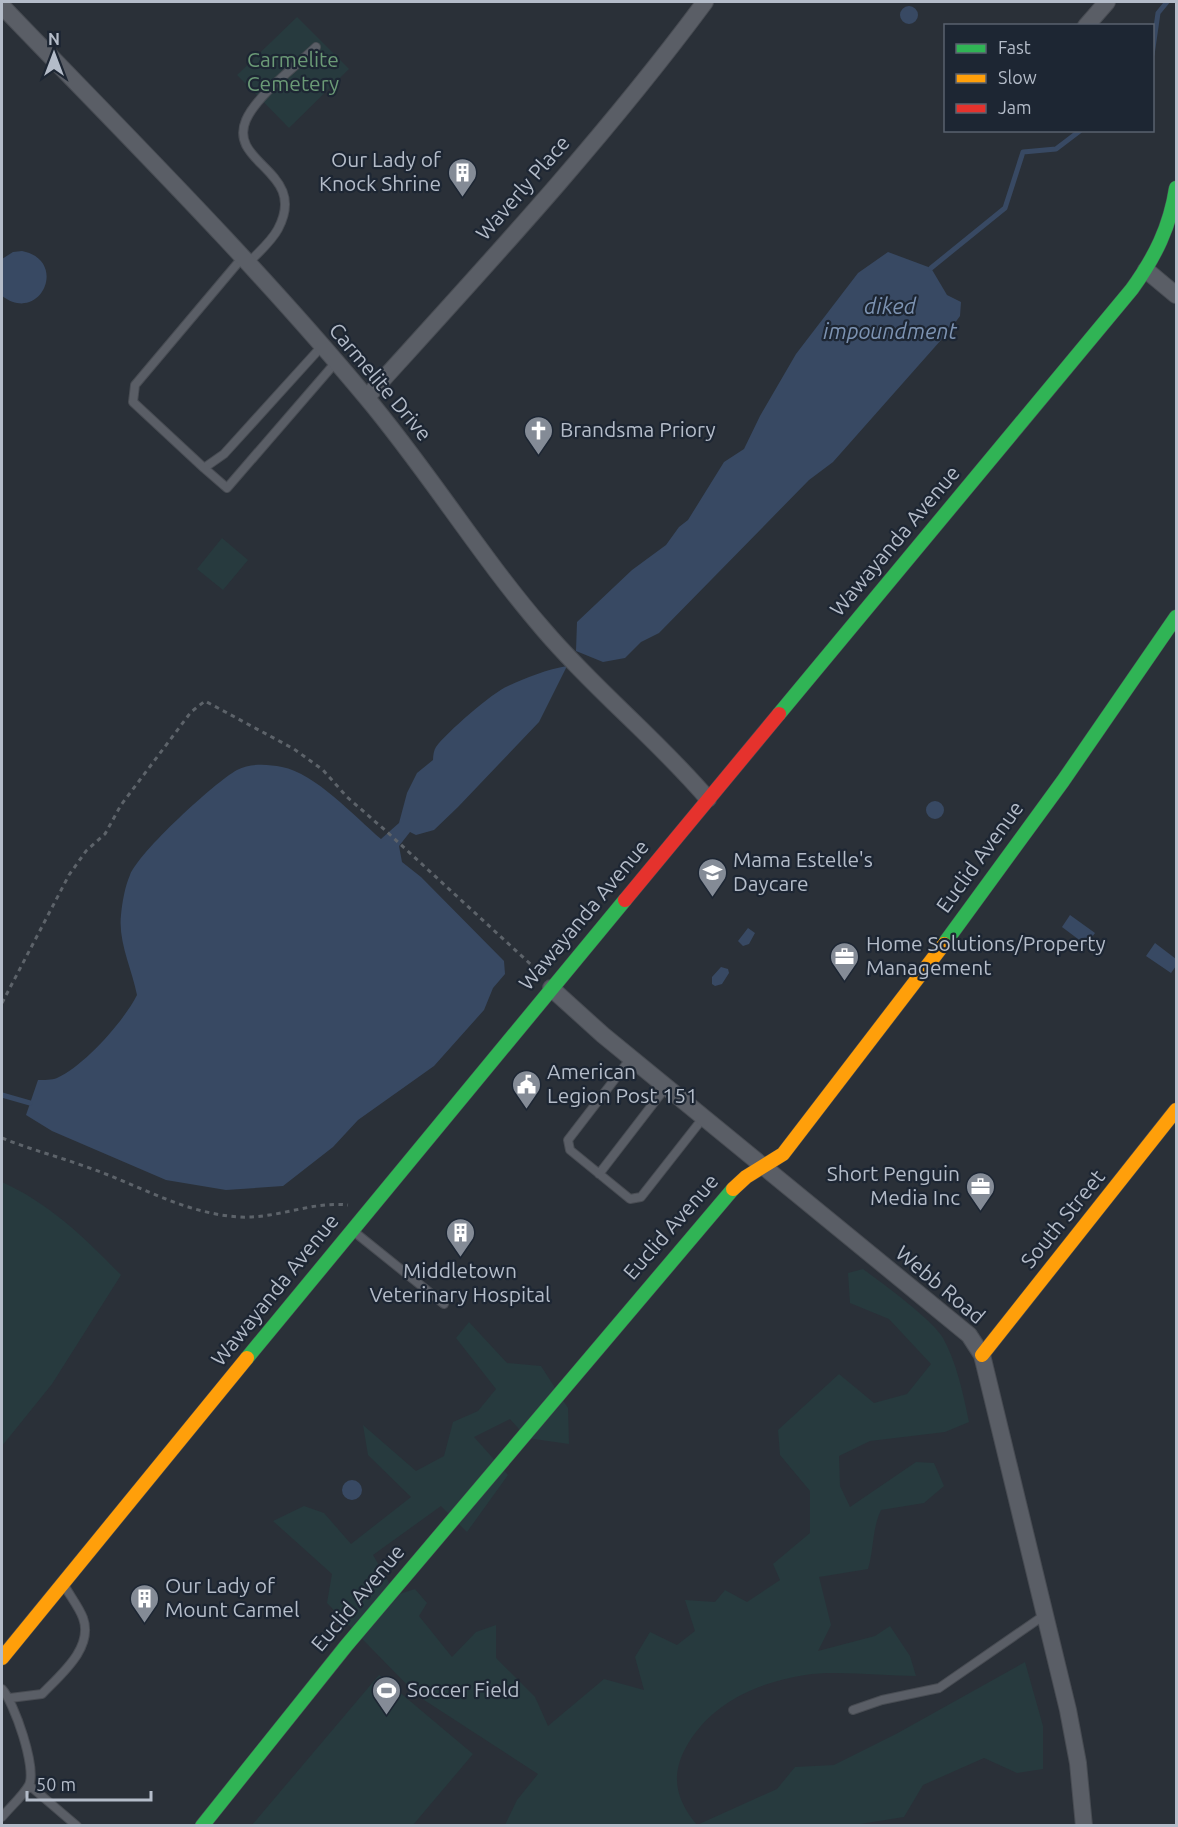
<svg xmlns="http://www.w3.org/2000/svg" width="1178" height="1827" viewBox="0 0 1178 1827" font-family="Ubuntu,sans-serif">
<rect width="100%" height="100%" fill="#2a3038"/>
<path fill="#273a3e" d="M297 17 349 69 289 128 237 75Z
M222 538 248 560 223 590 197 569Z
M2 1182C50 1204 84 1237 121 1275L52 1384 2 1446Z
M863 1269C882 1283 933 1320 943 1338 957 1363 963 1394 969 1422L945 1432 870 1441 839 1456 840 1486 850 1507 916 1462 934 1463 944 1486 924 1503 881 1510C872 1529 874 1549 868 1569L819 1577 831 1625 818 1651 875 1636 890 1626 910 1656 916 1676C884 1676 835 1670 805 1675 755 1683 709 1704 685 1749 670 1778 677 1801 697 1825L777 1789 795 1767 834 1765 896 1734 1025 1662 1043 1726V1769L1017 1773 984 1758 923 1785 904 1817 854 1825H505L517 1800 538 1774 418 1696 327 1603 332 1574 273 1521 304 1506 324 1513 351 1544 411 1497 368 1455 363 1425 416 1471 444 1456 453 1422 478 1411 496 1389 456 1338 469 1322 507 1363 541 1366 568 1408 569 1444 527 1438 510 1419 474 1437 508 1475 467 1532 441 1506 373 1555 396 1595 415 1589 427 1603 419 1616 452 1657 476 1632 496 1625V1658L535 1697 548 1726 604 1679 644 1690 635 1657 650 1632 677 1645 695 1631 685 1600 715 1602 725 1590 747 1602 780 1580 773 1564 810 1533V1491L780 1455 778 1430 839 1374 874 1403 907 1394 931 1364 889 1319 850 1303 848 1273Z
M379 1675 473 1754 413 1825H252Z"/>
<path fill="#384963" d="M900 15a9 9 0 1 1 18 0a9 9 0 1 1-18 0Z
M22 251C69 260 41 325 2 296V259L13 252Z
M888 252 931 268 947 295 961 302 960 316 949 331 833 462 809 480 659 633 641 642 625 658 603 662 576 651 577 622 632 570 666 545 679 527 688 520 724 462 744 449 760 416 796 354 858 273Z
M567 666 539 722 458 807 434 830 416 835 410 832 399 846 402 862 421 877 504 961 505 974 493 988 484 1010 434 1066 358 1120 333 1147 283 1186 226 1190 166 1180 52 1131 26 1115 38 1080C44 1080 52 1080 57 1078 84 1066 124 1021 137 995 132 969 118 942 121 915 122 903 125 886 130 875 139 852 215 782 237 770 251 763 267 764 282 767 315 773 355 817 381 839L399 823 407 793 417 773 433 760C433 755 434 750 436 747 446 733 493 692 508 686 525 678 548 669 567 666Z
M926 810a9 9 0 1 1 18 0a9 9 0 1 1-18 0Z
M1070 915 1095 933 1086 945 1062 927Z
M748 928 755 933 749 944 743 946 738 941Z
M1155 943 1176 959V966L1171 973 1146 956Z
M721 967 728 969 729 973 722 984 715 986 712 984V977Z
M342 1490a10 10 0 1 1 20 0a10 10 0 1 1-20 0Z"/>
<g fill="none" stroke-linecap="round" stroke-linejoin="round">
<path stroke="#384963" stroke-width="5" d="M1152 55 1158 13 1167 2
M931 268 1005 208 1023 152 1056 149 1081 130
M2 1095 30 1103"/>
<defs>
<path id="lane" d="M242 258 135 385 133 402 204 468 224 454 322 346
M248 263C258 253 271 242 278 229 309 171 227 164 246 120 257 95 296 66 316 47
M204 468 227 488 336 362
M631 1058 568 1140 570 1150 630 1199 641 1197 703 1118
M599 1174 666 1087
M352 1230 444 1304
M2 1689C14 1702 37 1768 29 1785 23 1796 10 1807 2 1817
M10 1698 42 1694C60 1675 94 1648 83 1618 79 1607 70 1596 64 1585
M853 1710 882 1700 939 1688 1046 1614
M29 1785 77 1826"/>
<path id="street" d="M2 6C125 134 252 260 366 397 429 472 480 556 544 630 595 690 657 739 708 799
M1086 26 1107 2
M1146 270 1176 295
M367 397C483 269 602 141 705 2
M551 988 603 1035 969 1335 982 1355 1068 1710 1078 1763 1084 1826"/>
<path id="fast" d="M779 714 1132 289C1155 257 1170 227 1176 188
M944 944 1063 781 1176 617
M247 1358 625 900
M202 1826 346 1646 733 1189"/>
<path id="slow" d="M733 1189 746 1177 783 1154 944 944
M982 1355 1176 1110
M2 1658 247 1358"/>
<path id="jam" d="M625 900 779 714"/>
</defs>
<use href="#lane" stroke="#484c53" stroke-width="10"/>
<use href="#street" stroke="#484c53" stroke-width="18"/>
<use href="#fast" stroke="#484c53" stroke-width="15"/>
<use href="#slow" stroke="#484c53" stroke-width="15"/>
<use href="#jam" stroke="#484c53" stroke-width="15"/>
<path stroke="#5d636a" stroke-width="3" stroke-dasharray="4.5 4.5" stroke-linecap="butt" d="M2 1003 69 875 86 851 105 834 121 805 191 712 205 701 294 749 323 770 347 797 386 831 538 971
M2 1138C29 1149 56 1156 84 1166 135 1183 184 1214 240 1217 276 1219 312 1201 348 1205"/>
<use href="#lane" stroke="#5a5e66" stroke-width="8"/>
<use href="#street" stroke="#5a5e66" stroke-width="16"/>
<use href="#fast" stroke="#30b455" stroke-width="14"/>
<use href="#slow" stroke="#ff9f0a" stroke-width="14"/>
<use href="#jam" stroke="#e5322d" stroke-width="14"/>
</g>
<defs>
<symbol id="building-pin" viewBox="-11 -11 22 30"><path d="M0 17L-7.5 6A9.5 9.5 0 1 1 7.5 6Z" fill="#848b96" stroke="#1d2633"/><path d="M-4-6H4V6H1V3H-1V6H-4ZM-2.5-4.3h1.7v1.8h-1.7ZM.8-4.3h1.7v1.8H.8ZM-2.5-1h1.7V.8h-1.7ZM.8-1h1.7V.8H.8Z" fill="#fff"/></symbol>
<symbol id="church-pin" viewBox="-11 -11 22 30"><path d="M0 17L-7.5 6A9.5 9.5 0 1 1 7.5 6Z" fill="#848b96" stroke="#1d2633"/><path d="M-1.2-6h2.4v3.5h3.3v2.4h-3.3V6h-2.4V-.1h-3.3v-2.4h3.3Z" fill="#fff"/></symbol>
<symbol id="school-pin" viewBox="-11 -11 22 30"><path d="M0 17L-7.5 6A9.5 9.5 0 1 1 7.5 6Z" fill="#848b96" stroke="#1d2633"/><path d="M0-5L7-2L0 1L-7-2ZM-4 1L0 2.5L4 1V4Q0 6-4 4Z" fill="#fff"/></symbol>
<symbol id="office-pin" viewBox="-11 -11 22 30"><path d="M0 17L-7.5 6A9.5 9.5 0 1 1 7.5 6Z" fill="#848b96" stroke="#1d2633"/><path d="M-6-3h4V-5.5h4V-3h4V5H-6ZM-1-4.5V-3h2v-1.5ZM-6 0V1H6V0Z" fill="#fff"/></symbol>
<symbol id="civic-pin" viewBox="-11 -11 22 30"><path d="M0 17L-7.5 6A9.5 9.5 0 1 1 7.5 6Z" fill="#848b96" stroke="#1d2633"/><path d="M-.6-6.5H3V-4.5H.6V-3L4-1V1h2V6H-6V1h2V-1L-.6-3ZM-1.2 2.5V6h2.4V2.5Z" fill="#fff"/></symbol>
<symbol id="stadium-pin" viewBox="-11 -11 22 30"><path d="M0 17L-7.5 6A9.5 9.5 0 1 1 7.5 6Z" fill="#848b96" stroke="#1d2633"/><path d="M0-5a6.5 5 0 1 0 0 10a6.5 5 0 1 0 0-10ZM-3.5-1.8h7v3.6h-7Z" fill="#fff"/></symbol>
</defs>
<g fill-rule="evenodd">
<use href="#building-pin" x="446" y="156" width="33" height="45"/>
<use href="#church-pin" x="522" y="414" width="33" height="45"/>
<use href="#school-pin" x="696" y="856" width="33" height="45"/>
<use href="#office-pin" x="828" y="940" width="33" height="45"/>
<use href="#civic-pin" x="510" y="1068" width="33" height="45"/>
<use href="#office-pin" x="964" y="1170" width="33" height="45"/>
<use href="#building-pin" x="444" y="1216" width="33" height="45"/>
<use href="#building-pin" x="128" y="1582" width="33" height="45"/>
<use href="#stadium-pin" x="370" y="1674" width="33" height="45"/>
</g>
<g text-anchor="middle" stroke-width="4.5" stroke-linejoin="round" paint-order="stroke">
<g font-size="21" fill="#6b9a76" stroke="#1d2633">
<text x="293" y="67">Carmelite<tspan x="293" dy="24">Cemetery</tspan></text>
</g>
<g font-size="21" fill="#b4bcc9" stroke="#1d2633" text-anchor="start">
<text x="441" y="167" text-anchor="end">Our Lady of<tspan x="441" dy="24">Knock Shrine</tspan></text>
<text x="560" y="437">Brandsma Priory</text>
<text x="733" y="867">Mama Estelle's<tspan x="733" dy="24">Daycare</tspan></text>
<text x="866" y="951">Home Solutions/Property<tspan x="866" dy="24">Management</tspan></text>
<text x="547" y="1079">American<tspan x="547" dy="24">Legion Post 151</tspan></text>
<text x="960" y="1181" text-anchor="end">Short Penguin<tspan x="960" dy="24">Media Inc</tspan></text>
<text x="460" y="1278" text-anchor="middle">Middletown<tspan x="460" dy="24">Veterinary Hospital</tspan></text>
<text x="165" y="1593">Our Lady of<tspan x="165" dy="24">Mount Carmel</tspan></text>
<text x="407" y="1697">Soccer Field</text>
</g>
<g font-size="21" fill="#b4bcc9" stroke="#1d2633">
<text transform="translate(523 188) rotate(-49)" y="7">Waverly Place</text>
<text transform="translate(380 382) rotate(50)" y="7">Carmelite Drive</text>
<text transform="translate(895 541) rotate(-50)" y="7">Wawayanda Avenue</text>
<text transform="translate(980 857) rotate(-54)" y="7">Euclid Avenue</text>
<text transform="translate(584 915) rotate(-50)" y="7">Wawayanda Avenue</text>
<text transform="translate(1063 1219) rotate(-51)" y="7">South Street</text>
<text transform="translate(671 1227) rotate(-49)" y="7">Euclid Avenue</text>
<text transform="translate(940 1285) rotate(40)" y="7">Webb Road</text>
<text transform="translate(275 1290) rotate(-51)" y="7">Wawayanda Avenue</text>
<text transform="translate(358 1598) rotate(-50)" y="7">Euclid Avenue</text>
</g>
<g font-size="22" font-style="italic" fill="#7c92b1" stroke="#1d2633">
<text x="890" y="314">diked<tspan x="890" dy="25">impoundment</tspan></text>
</g>
</g>
<rect width="1178" height="1827" fill="none" stroke="#b4bcc9" stroke-width="6"/>
<rect x="944" y="24" width="210" height="108" fill="#1d2633" stroke="#59626f" stroke-width="1.5"/>
<rect x="956" y="44" width="30" height="9" fill="#30b455" stroke="#59626f" stroke-width="1.5"/>
<text x="998" y="54" font-size="18" fill="#b4bcc9">Fast</text>
<rect x="956" y="74" width="30" height="9" fill="#ff9f0a" stroke="#59626f" stroke-width="1.5"/>
<text x="998" y="84" font-size="18" fill="#b4bcc9">Slow</text>
<rect x="956" y="104" width="30" height="9" fill="#e5322d" stroke="#59626f" stroke-width="1.5"/>
<text x="998" y="114" font-size="18" fill="#b4bcc9">Jam</text>
<g transform="translate(54 54)" stroke="#1d2633" stroke-width="4.5" paint-order="stroke">
<path d="M0-4.5L10 22L0 15L-10 22Z" fill="#b4bcc9"/>
<text y="-9" font-size="16" font-weight="bold" text-anchor="middle" fill="#b4bcc9">N</text>
</g>
<path d="M27 1791v9h124v-9" fill="none" stroke="#b4bcc9" stroke-width="3"/>
<text x="36" y="1791" font-size="18" fill="#b4bcc9" stroke="#1d2633" stroke-width="4.5" paint-order="stroke">50 m</text>
</svg>
